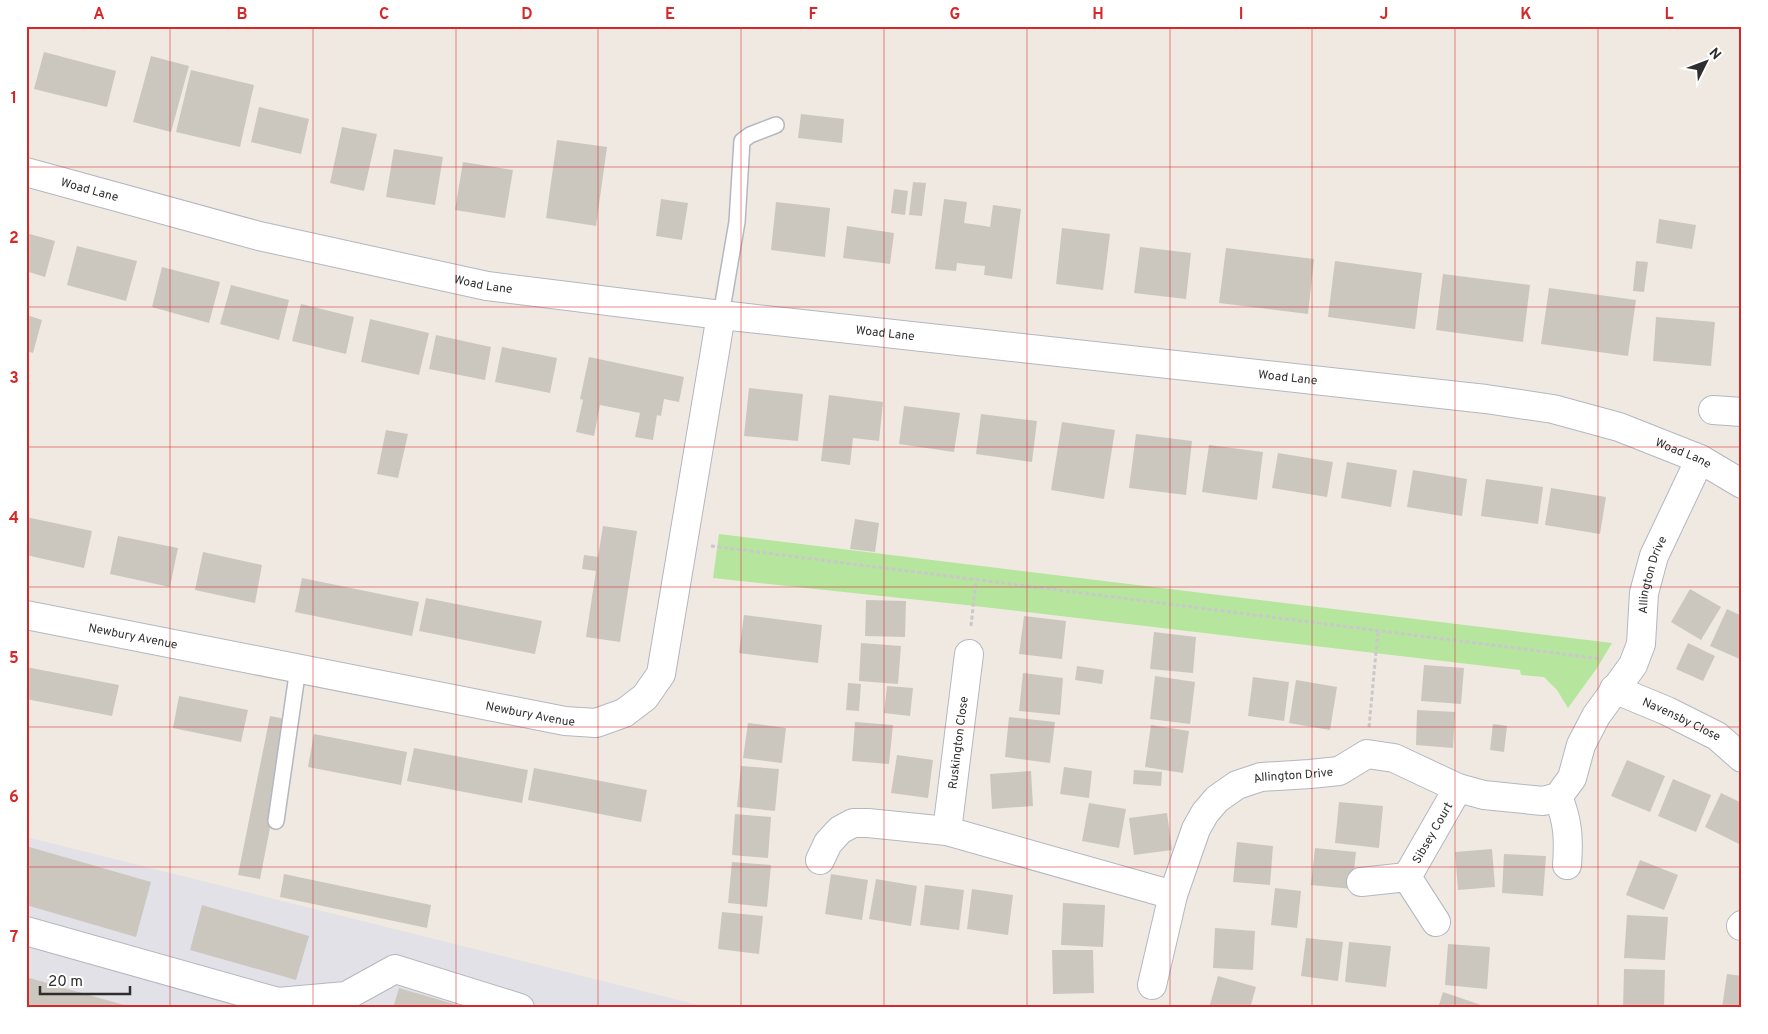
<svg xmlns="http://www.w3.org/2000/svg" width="1768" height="1034" viewBox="0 0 1768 1034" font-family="Overpass,sans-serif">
<rect width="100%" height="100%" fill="#efe9e1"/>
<path fill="#e3e1e8" d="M26 837 710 1008H26Z"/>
<path fill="#b6e59e" d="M719 534 1612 643 1597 668 1568 708 1557 690 1544 677 1521 675 1520 670 966 605 713 578Z"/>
<path fill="#cbc7bf" d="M44 52 116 71 107 107 34 89Z
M151 56 189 66 171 132 133 122Z
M191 70 254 85 240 147 176 132Z
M259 107 309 119 301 154 251 142Z
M801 114 844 119 842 143 798 138Z
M342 127 377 134 364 191 330 183Z
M557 140 607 147 596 226 546 218Z
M394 149 443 157 435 205 386 197Z
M463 162 513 170 505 218 455 210Z
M913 182 926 183 922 216 909 215Z
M894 189 908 191 905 215 891 213Z
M661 199 688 203 682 240 656 236Z
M944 199 967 202 964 223 979 225 990 227 993 205 1021 209 1012 279 984 275 985 266 974 265 957 263 956 271 935 269Z
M776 202 830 208 825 257 771 250Z
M1659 219 1696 225 1692 249 1656 243Z
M847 226 894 233 890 264 843 258Z
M1062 228 1110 234 1103 290 1056 284Z
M26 233 55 241 45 277 26 271Z
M77 246 137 261 126 301 67 285Z
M1140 247 1191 253 1186 299 1134 293Z
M1226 248 1314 259 1308 314 1219 303Z
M1335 261 1422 273 1415 329 1328 317Z
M1636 261 1648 262 1644 292 1633 291Z
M162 267 220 282 209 323 152 307Z
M1443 274 1530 285 1523 342 1436 330Z
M231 285 289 300 279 340 220 324Z
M1549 288 1636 300 1628 356 1541 344Z
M301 304 354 317 346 354 292 341Z
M27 315 42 320 33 353 26 351Z
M1656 317 1715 322 1711 366 1653 361Z
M370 319 429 333 419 375 361 362Z
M436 335 491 347 485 380 429 369Z
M502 347 557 358 550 393 495 382Z
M589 357 684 377 679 402 664 399 661 416 657 415 653 440 635 437 640 413 600 405 594 436 576 432 583 400 580 399Z
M749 388 803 394 798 441 744 436Z
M829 395 883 402 879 441 853 438 850 465 821 461Z
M904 406 960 413 954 452 899 444Z
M981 414 1037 421 1032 462 976 454Z
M1062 422 1115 430 1104 499 1051 490Z
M386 430 408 434 398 478 377 474Z
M1136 434 1192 441 1186 495 1129 488Z
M1209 445 1263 452 1257 500 1202 492Z
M1278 453 1333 462 1327 497 1272 488Z
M1347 462 1397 470 1391 507 1341 498Z
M1413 470 1467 479 1462 516 1407 507Z
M1486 479 1543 487 1538 524 1481 516Z
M1551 488 1606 497 1600 534 1545 525Z
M26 517 92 531 84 568 26 555Z
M855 519 879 523 875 552 850 549Z
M603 526 637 531 620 642 586 637 596 571 582 569 584 555 598 557Z
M118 536 178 548 170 587 110 574Z
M203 552 262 565 255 603 195 590Z
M302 578 419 602 412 636 295 612Z
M1690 589 1721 607 1701 640 1671 622Z
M426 598 542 621 535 654 419 631Z
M866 600 906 601 905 637 865 636Z
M1727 609 1742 616V660L1710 646Z
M744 615 822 625 818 663 739 653Z
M1024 616 1066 621 1062 659 1019 654Z
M1154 632 1196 637 1193 673 1150 669Z
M861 643 901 646 898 684 859 681Z
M1688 643 1715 656 1703 681 1676 669Z
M1424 665 1464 668 1461 704 1421 701Z
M1077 666 1104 670 1102 684 1075 680Z
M26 667 119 685 112 716 26 699Z
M1023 673 1063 678 1060 715 1019 711Z
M1155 676 1195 682 1190 724 1150 719Z
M1253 677 1289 682 1284 721 1248 716Z
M1296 680 1337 687 1330 730 1289 723Z
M848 683 861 684 859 711 846 710Z
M887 686 913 688 910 716 884 713Z
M179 696 248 710 241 742 173 728Z
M1417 710 1455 712 1453 748 1416 745Z
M270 716 291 720 260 879 238 875Z
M1009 717 1055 722 1050 763 1005 757Z
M855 722 893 725 889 764 852 761Z
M748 723 786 728 782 763 743 758Z
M1493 724 1507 726 1504 752 1490 750Z
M1151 725 1189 731 1183 773 1145 767Z
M314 734 407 752 401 785 308 767Z
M414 748 528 770 522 803 407 781Z
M897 755 933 760 928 798 891 793Z
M1627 760 1665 776 1650 812 1611 796Z
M741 766 779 769 775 811 737 807Z
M1064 767 1092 771 1089 798 1060 794Z
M534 768 647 790 641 822 528 800Z
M1134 770 1162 772 1161 786 1133 784Z
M1031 771 1033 806 992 809 990 774Z
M1673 779 1711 795 1696 832 1658 816Z
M1721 793 1742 803V837L1739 844 1705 827Z
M1339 802 1383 806 1379 848 1335 843Z
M1089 803 1126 809 1119 848 1082 841Z
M1167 813 1172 850 1134 855 1129 818Z
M735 814 771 817 768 858 732 855Z
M1237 842 1273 846 1270 885 1233 882Z
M26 846 151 882 136 937 26 905Z
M1315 848 1356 852 1352 889 1311 885Z
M1492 849 1495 887 1458 890 1455 852Z
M1504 854 1546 856 1543 896 1502 893Z
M1640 860 1678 875 1664 910 1626 895Z
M732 862 771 865 767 907 728 903Z
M284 874 431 905 427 928 280 897Z
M831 874 868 880 862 920 825 914Z
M876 879 917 886 911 926 869 919Z
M925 885 964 890 959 930 920 925Z
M1275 888 1301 891 1297 928 1271 925Z
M972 889 1013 895 1008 935 967 929Z
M1063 903 1105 905 1103 947 1061 945Z
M202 905 309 936 296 980 190 950Z
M722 912 763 916 759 954 718 949Z
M1627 915 1668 917 1665 960 1624 958Z
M1215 928 1255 931 1253 970 1213 968Z
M1306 938 1343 942 1338 981 1301 976Z
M1349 942 1391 946 1386 987 1345 982Z
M1448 944 1490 947 1487 989 1445 985Z
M1052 950H1093L1094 993 1053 994Z
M1624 969 1665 970 1664 1008H1623Z
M1727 974 1742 976V1008H1722Z
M1218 976 1256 987 1250 1008H1209Z
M26 977 131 1007V1008H26Z
M399 988 464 1007V1008H393Z
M1443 992 1484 1006 1483 1008H1438Z"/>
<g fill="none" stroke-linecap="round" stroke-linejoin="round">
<defs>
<path id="service" d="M721 315 737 222 742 141 750 135 776 125
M276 821 298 668"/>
<g id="minor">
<path d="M1713 410 1742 412"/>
<path id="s1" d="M26 615 565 721 596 723 624 713 645 697 661 674 721 315"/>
<path id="s2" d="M1614 689 1667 711 1717 736 1742 758"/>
<path d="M1558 797C1568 821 1569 839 1567 865"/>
<path id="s3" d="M947 831 969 654"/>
<path d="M820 860 828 843 840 830 853 823H868L947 831 1173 895"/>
<path id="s4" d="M1407 877 1458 788"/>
<path d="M1361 882 1407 877 1436 922"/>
<path d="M1741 926 1742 925"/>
<path d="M26 931 278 1002 346 996 395 969 520 1008"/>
<path id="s5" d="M1152 985 1173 895 1196 829 1205 813 1217 799 1237 785 1261 777 1310 774 1339 771 1367 754 1394 758 1458 788 1484 795 1543 801 1558 797 1572 778 1581 745 1596 716 1633 665 1641 644 1644 593 1654 556 1700 459"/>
</g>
<g id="tertiary">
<path id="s6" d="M26 172 259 236 487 286 721 315 1486 399 1553 409 1619 427 1700 459 1742 484"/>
</g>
</defs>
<use href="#service" stroke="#b4b7c1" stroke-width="18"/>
<use href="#minor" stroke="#b4b7c1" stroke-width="30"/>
<use href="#tertiary" stroke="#b4b7c1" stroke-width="30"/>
<path stroke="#c9c9c9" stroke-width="3" stroke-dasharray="4 2.5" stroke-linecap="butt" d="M711 546 1602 659
M971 626 976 580
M1369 727 1378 630"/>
<use href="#service" stroke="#fff" stroke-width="15"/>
<use href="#minor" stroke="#fff" stroke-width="28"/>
<use href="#tertiary" stroke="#fff" stroke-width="28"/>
</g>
<path fill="none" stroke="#d62828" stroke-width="1" stroke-opacity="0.55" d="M170 26V1008M313 26V1008M456 26V1008M598 26V1008M741 26V1008M884 26V1008M1027 26V1008M1170 26V1008M1312 26V1008M1455 26V1008M1598 26V1008M26 167H1742M26 307H1742M26 447H1742M26 587H1742M26 727H1742M26 867H1742"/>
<g text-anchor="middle" stroke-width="5" stroke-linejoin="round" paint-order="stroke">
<g font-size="12" fill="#2e2e2e" stroke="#fff">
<text dy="4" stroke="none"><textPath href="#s6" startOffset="66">Woad Lane</textPath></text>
<text dy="4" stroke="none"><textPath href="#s6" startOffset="471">Woad Lane</textPath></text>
<text dy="4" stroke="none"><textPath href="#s6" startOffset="876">Woad Lane</textPath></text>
<text dy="4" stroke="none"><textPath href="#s6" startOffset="1281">Woad Lane</textPath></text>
<text dy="4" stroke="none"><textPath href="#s6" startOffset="1686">Woad Lane</textPath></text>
<text dy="4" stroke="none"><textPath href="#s5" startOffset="806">Allington Drive</textPath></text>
<text dy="4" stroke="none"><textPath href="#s1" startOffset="109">Newbury Avenue</textPath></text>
<text dy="4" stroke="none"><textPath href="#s1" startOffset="514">Newbury Avenue</textPath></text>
<text dy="4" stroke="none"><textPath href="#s2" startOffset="74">Navensby Close</textPath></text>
<text dy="4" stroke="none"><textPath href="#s3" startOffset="89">Ruskington Close</textPath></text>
<text dy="4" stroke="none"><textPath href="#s5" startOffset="281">Allington Drive</textPath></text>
<text dy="4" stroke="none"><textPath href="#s4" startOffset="51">Sibsey Court</textPath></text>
</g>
</g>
<rect width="1768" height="1034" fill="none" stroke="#ffffff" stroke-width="55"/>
<g transform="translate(1706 62) rotate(48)" stroke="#ffffff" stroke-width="4" paint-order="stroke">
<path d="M0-4L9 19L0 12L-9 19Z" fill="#2e2e2e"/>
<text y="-8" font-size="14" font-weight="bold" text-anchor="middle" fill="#2e2e2e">N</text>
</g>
<path d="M40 986v8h90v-8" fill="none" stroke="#2e2e2e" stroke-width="2.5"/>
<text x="48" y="986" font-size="15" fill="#2e2e2e" stroke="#ffffff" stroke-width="4" paint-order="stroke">20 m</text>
<rect x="28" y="28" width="1712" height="978" fill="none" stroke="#d62828" stroke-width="2"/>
<g font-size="16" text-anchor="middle" font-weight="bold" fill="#d62828">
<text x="99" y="19">A</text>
<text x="242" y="19">B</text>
<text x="384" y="19">C</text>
<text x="527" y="19">D</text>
<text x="670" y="19">E</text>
<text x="813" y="19">F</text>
<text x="955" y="19">G</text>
<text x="1098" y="19">H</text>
<text x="1241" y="19">I</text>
<text x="1384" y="19">J</text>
<text x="1526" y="19">K</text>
<text x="1669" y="19">L</text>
<text x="14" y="103">1</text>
<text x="14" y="243">2</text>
<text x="14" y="383">3</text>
<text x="14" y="523">4</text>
<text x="14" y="663">5</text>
<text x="14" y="802">6</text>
<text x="14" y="942">7</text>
</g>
</svg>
